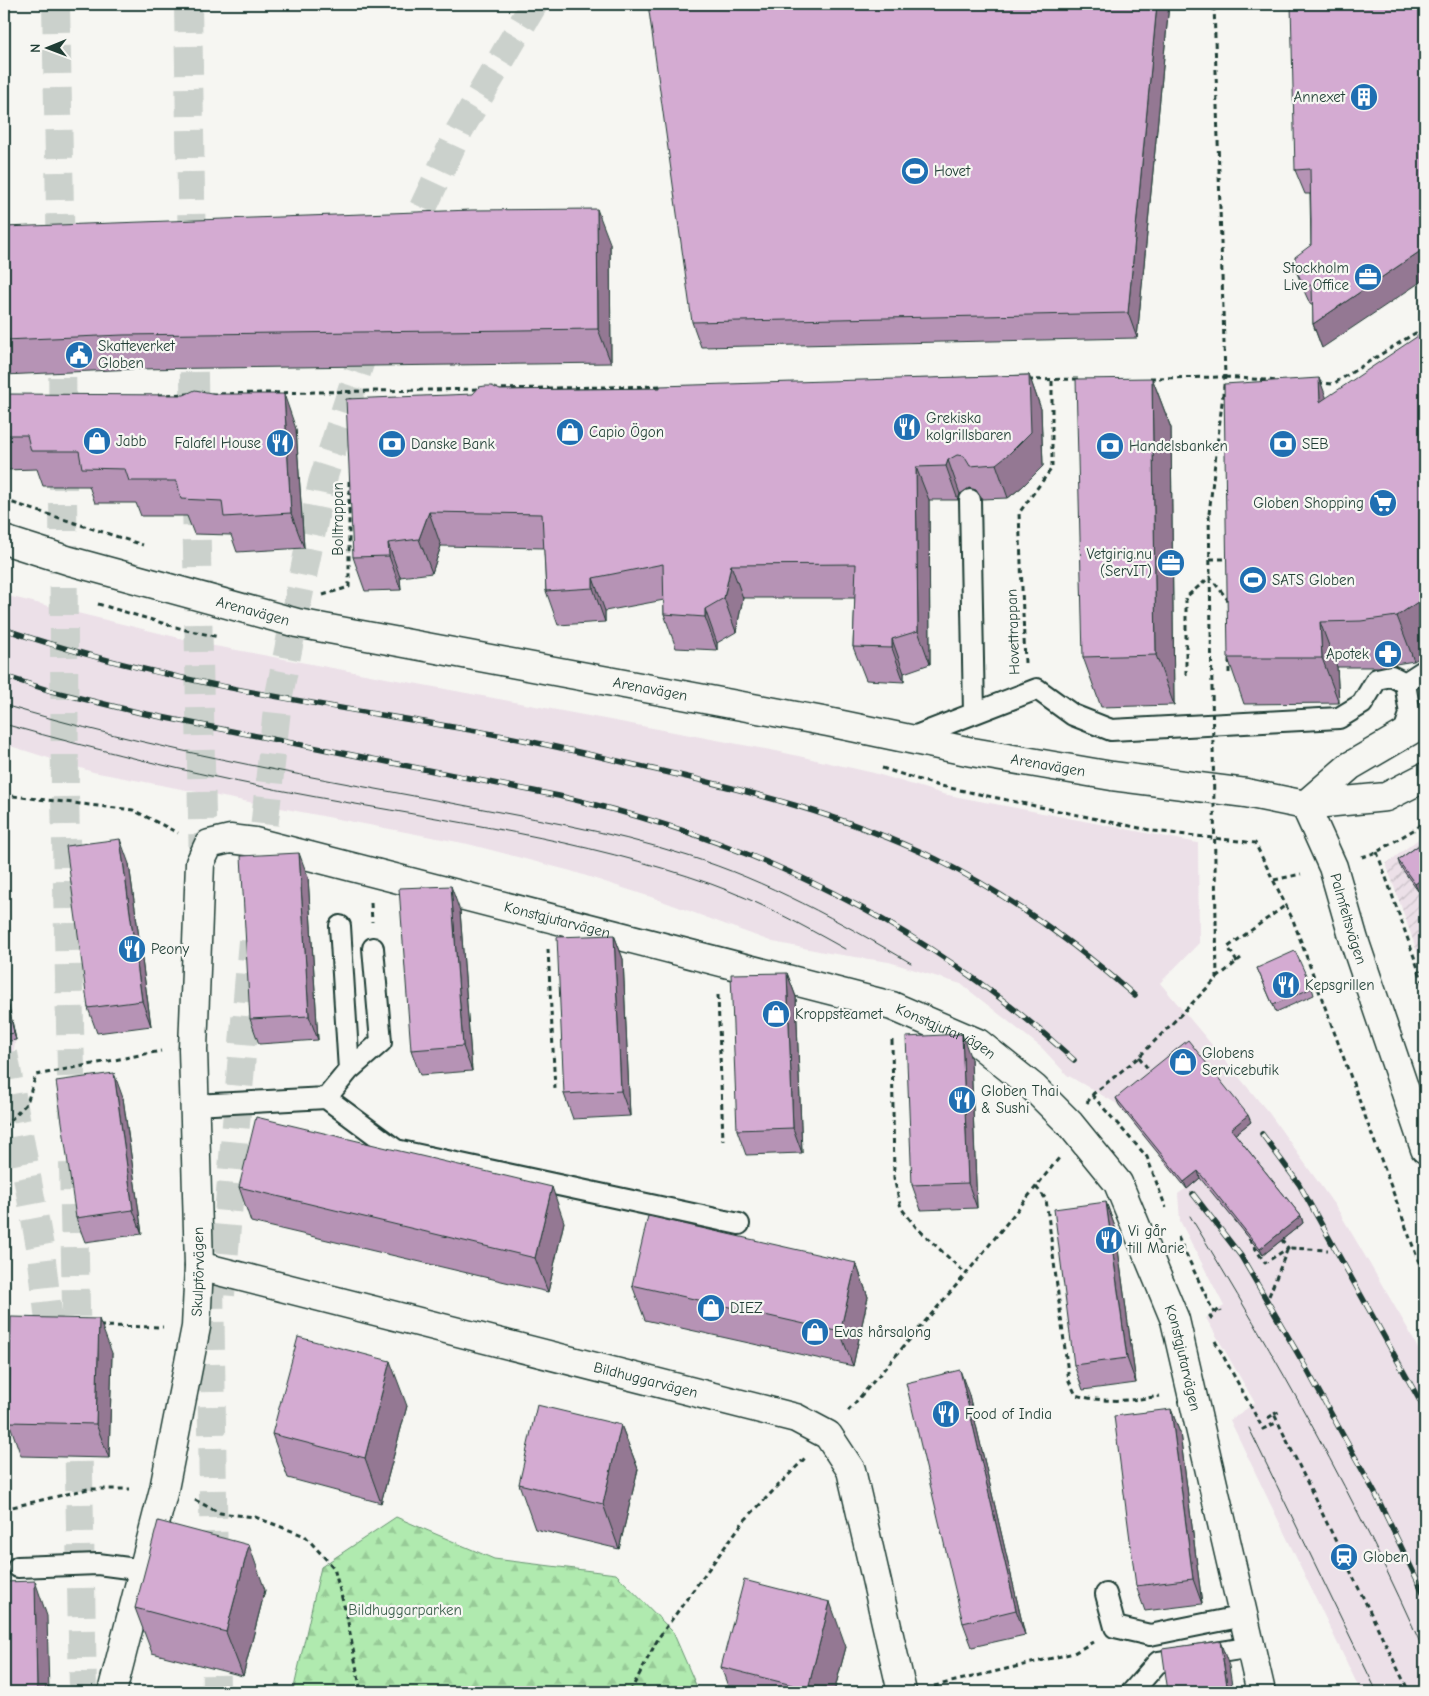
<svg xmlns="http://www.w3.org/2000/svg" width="1429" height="1696" viewBox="0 0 1429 1696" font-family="'Comic Neue',sans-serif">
<defs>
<pattern id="industrial-furrows" width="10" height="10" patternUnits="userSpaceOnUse" patternTransform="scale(1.25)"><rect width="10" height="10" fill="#ece0e8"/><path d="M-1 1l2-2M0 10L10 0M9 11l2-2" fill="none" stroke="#cac1c8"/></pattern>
<pattern id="forest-firs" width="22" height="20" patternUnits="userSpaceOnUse" patternTransform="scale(1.25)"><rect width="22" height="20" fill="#b0eaaf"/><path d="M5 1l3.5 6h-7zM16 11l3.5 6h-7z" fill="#97ca97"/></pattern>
</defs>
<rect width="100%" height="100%" fill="#f6f6f2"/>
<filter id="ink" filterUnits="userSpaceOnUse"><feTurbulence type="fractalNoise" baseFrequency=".02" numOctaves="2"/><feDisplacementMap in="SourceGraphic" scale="10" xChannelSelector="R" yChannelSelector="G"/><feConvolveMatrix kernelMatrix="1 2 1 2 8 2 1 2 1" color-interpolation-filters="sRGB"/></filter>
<g filter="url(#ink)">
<path fill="#ece0e8" d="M4 595 204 644 776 751 874 773 943 794 1198 843 1199 943 1160 983 1269 1113 1338 1210 1408 1329 1425 1363V1692H1361L1230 1420 1255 1403 1206 1318 1224 1306 1180 1221 1178 1194 1195 1182 1119 1105 1067 1075 1042 1048 961 984 889 962 829 953 773 942 654 898 571 871 468 844 93 772 4 744Z
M4 983 16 1039 4 1093Z"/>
<path fill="url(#industrial-furrows)" d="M1425 834V974L1386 864Z"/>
<path fill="url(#forest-firs)" stroke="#689472" d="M396 1517 494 1559 616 1574 673 1632 699 1692H293L321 1567Z"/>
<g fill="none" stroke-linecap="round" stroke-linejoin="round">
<path stroke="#cbd1cc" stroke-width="28" stroke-dasharray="28 14" stroke-linecap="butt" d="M56 4 61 262
M188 4 192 257
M405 246 459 131 534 4
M193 330 195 427
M62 335 65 795 72 1117
M196 498 203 870
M260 866 278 700 322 482 370 332
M4 1053 41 1252 53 1355
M73 1163 77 1355
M210 1280 214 1572
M221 1295 252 941
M78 1420 83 1692
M215 1633 216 1692"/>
<defs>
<path id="lane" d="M970 500 974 713
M1403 735 1410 714 1405 683 1425 670
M908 739 1037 689 1073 715 1111 730 1339 718 1362 704 1377 679 1391 676 1405 683
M349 1070 381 1042 373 948
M326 1098 349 1070 340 926
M194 1105 326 1098 396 1150 739 1224
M18 1567 98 1564 143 1570
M1106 1594 1115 1627 1150 1635 1244 1616
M1132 1692 1158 1662 1252 1647"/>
<g id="street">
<path id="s1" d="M199 1266 796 1418 828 1435 851 1470 902 1692"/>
<path id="s2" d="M112 1692 164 1489 196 1327 199 1266 193 1049 200 863 209 844 230 839 255 842 892 1006 978 1043 1034 1088 1070 1124 1118 1183 1175 1320 1261 1692"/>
</g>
<g id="secondary">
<path id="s3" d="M4 540 70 561 297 623 828 722 972 752 1112 776 1246 793 1305 805 1386 797 1425 777"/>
<path id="s4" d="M1305 805 1333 867 1354 940 1425 1149"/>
<path d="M1305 805 1350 766 1425 722"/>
</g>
</defs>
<use href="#lane" stroke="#1f3d34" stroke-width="24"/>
<use href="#street" stroke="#1f3d34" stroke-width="31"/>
<use href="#secondary" stroke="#1f3d34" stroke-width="31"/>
<path stroke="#1f3d34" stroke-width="3" stroke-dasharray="5 4" stroke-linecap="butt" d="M1225 377 1279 381
M1318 383 1333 384 1425 327
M4 500 143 545
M1209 514 1225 377 1214 4
M1210 559H1229
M323 595 349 587V513
M98 604 186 630 219 637
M1229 659V676
M1025 663 1019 513 1052 468V380
M1186 675V597L1210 577 1228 600
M882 768 936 785 1154 831 1255 843 1293 920 1425 1279
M4 795 133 810 178 833
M1377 852 1425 988
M1362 857 1377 852 1425 823
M1274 880 1301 874
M371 903 372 922
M548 949 555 1089
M1237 962 1228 947 1286 905
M1217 978 1241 958
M718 995 723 1141
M892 1040 894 1178 901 1208 916 1227 966 1274
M1139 1057 1152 1074
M1092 1095 1147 1157 1166 1208
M4 1127 27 1103 36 1075 161 1051
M1036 1187 1046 1199 1069 1381 1076 1395C1103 1403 1132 1401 1160 1396
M1244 1231 1265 1263 1288 1248 1282 1240
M1178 1237 1214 1313
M1269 1296 1288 1248 1328 1250
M1212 1319 1210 1316 1220 1309 1221 1312
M4 1325 13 1326
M99 1326 163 1327
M1215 1341 1263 1429 1278 1422
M848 1411 966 1274 1059 1158
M1274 1414 1281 1411
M1268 1418 1274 1414 1409 1692
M195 1500 220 1513 255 1517 305 1536 334 1568 347 1617 361 1692
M4 1509 88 1489H130
M934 1686 1074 1653 1093 1642
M630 1692 659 1637 743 1522 805 1458"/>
<use href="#lane" stroke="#f6f6f2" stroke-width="20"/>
<use href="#street" stroke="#f6f6f2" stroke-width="28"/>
<use href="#secondary" stroke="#f6f6f2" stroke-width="28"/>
<path stroke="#1f3d34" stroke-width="1" d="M4 705C146 748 295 774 441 801 524 817 607 830 688 856 766 880 841 922 911 963
M4 724C107 753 211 778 316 797 448 821 584 839 711 884 758 901 802 925 845 949
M1190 1216C1276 1357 1359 1503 1425 1654
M1249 1428 1377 1692"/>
<defs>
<path id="rail" d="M4 629C159 682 321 704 482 732 538 742 593 755 648 768 746 790 845 815 936 859 1007 894 1075 943 1135 996
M4 676 51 691 141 713 559 796C756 841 924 923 1074 1060
M1262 1134 1299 1184 1425 1410
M1193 1194 1241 1256 1301 1359 1376 1495 1425 1596"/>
</defs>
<use href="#rail" stroke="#1f3d34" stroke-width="5.5"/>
<use href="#rail" stroke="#f6f6f2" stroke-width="4" stroke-dasharray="11" stroke-linecap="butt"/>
<path stroke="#1f3d34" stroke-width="3" stroke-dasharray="5 4" stroke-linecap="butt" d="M1150 378 1225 377
M1028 380 1079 379
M493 389 664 386
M211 394 482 389
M158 395 189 394
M350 403V391
M349 513V477
M1087 1103 1093 1094 1139 1057 1217 978 1209 514"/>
</g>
<path fill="#b693b5" stroke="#1f3d34" d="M1169 4 1137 338 701 347 692 322Z
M1425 4 1322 348 1313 324V306L1310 304 1305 293 1295 268 1311 245 1310 194H1305L1295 170Z
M4 227 610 243 611 363 135 369 4 375Z
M1029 375 1041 409 1043 466 1022 487 1008 498 982 499 976 490 969 488 960 494 958 500H929L930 664 904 673V682L866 680 853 647 855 598H743L736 632 717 643V650L676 648 664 614V600L605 611V622L558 625 546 591 544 548 441 546 432 573 400 577 401 590 365 591 353 557 473 394 500 390 660 388Z
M1152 378 1171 428 1174 705 1101 707 1083 657Z
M1319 378 1414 661 1378 667H1337L1339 703 1244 704 1228 658Z
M4 394 296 429 304 548 237 552 231 535 194 534 187 516H141L136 503H95L89 486H43L37 469 4 470Z
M1425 841V886L1418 891 1400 866 1398 860Z
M129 864 151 1026 97 1033 88 1008Z
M308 877 318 1040 259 1044 250 1019Z
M460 911 472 1071 420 1075 411 1050Z
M614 935 623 959 630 1116 573 1119 564 1094Z
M1257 968 1312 988 1314 995 1276 1012Z
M787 973 796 997 802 1153 746 1155 737 1130Z
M4 983 16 1040 4 1042Z
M971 1059 977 1208 921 1210 912 1185Z
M123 1098 142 1234 85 1242 76 1218Z
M1116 1098 1251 1122 1235 1134 1301 1216 1303 1223 1263 1255 1200 1178 1187 1189 1119 1105Z
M239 1187 564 1222 548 1292 251 1222Z
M1106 1202 1115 1227 1136 1383 1083 1390 1074 1365Z
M856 1263 868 1297 853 1366 645 1320 632 1285Z
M112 1353 109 1458 21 1456 9 1422Z
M969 1395 1025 1635 972 1647 963 1623Z
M407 1406 381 1503 288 1478 272 1434Z
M1171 1409 1180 1433 1202 1604 1145 1611 1136 1586Z
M621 1425 638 1469 619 1549 535 1529 519 1484Z
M265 1590 243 1676 152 1653 135 1608Z
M846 1647 834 1692H730L721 1667Z"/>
<path fill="#947893" stroke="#1f3d34" d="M1157 4H1169L1137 338 1128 313Z
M597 209 610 243 611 363 598 329Z
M1425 248V279L1322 348 1313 324Z
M1029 375 1041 409 1043 466 1022 487 1008 498 996 464Z
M1152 378 1171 428 1174 705 1156 655Z
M1319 378 1336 423 1320 402Z
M284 394 296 429 304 548 291 513Z
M948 460 960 494 958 500 946 466Z
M916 467 929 500 930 664 918 631Z
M429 512 441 546 432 573 419 539Z
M388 543 400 577 401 590 389 556Z
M731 565 743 598 736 632 724 598Z
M593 578 605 611V622L593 588Z
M1425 597V654L1414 661 1397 616Z
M705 609 717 643V650L705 617Z
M1320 622 1337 667 1339 703 1322 658Z
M892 639 904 673V682L892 648Z
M120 839 129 864 151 1026 142 1001Z
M299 853 308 877 318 1040 309 1016Z
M1425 877V886L1418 891 1415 884Z
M451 886 460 911 472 1071 463 1046Z
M614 935 623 959 630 1116 621 1091Z
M787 973 796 997 802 1153 793 1128Z
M4 983 16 1040 14 1033 4 987Z
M962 1034 971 1059 977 1208 968 1183Z
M114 1073 123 1098 142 1234 133 1210Z
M1248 1115 1251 1122 1233 1136 1231 1129Z
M1198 1171 1200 1178 1187 1189 1184 1182Z
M552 1187 564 1222 548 1292 535 1258Z
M1106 1202 1115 1227 1136 1383 1127 1358Z
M1301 1216 1303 1223 1263 1255 1260 1249Z
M856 1263 868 1297 853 1366 840 1332Z
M99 1319 112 1353 109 1458 96 1424Z
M390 1361 407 1406 381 1503 365 1458Z
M960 1370 969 1395 1025 1635 1016 1610Z
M1171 1409 1180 1433 1202 1604 1193 1579Z
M621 1425 638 1469 619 1549 603 1504Z
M249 1545 265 1590 243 1676 226 1632Z
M35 1581 47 1616 49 1692H37Z
M830 1602 846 1647 834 1692H809L808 1689Z
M1220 1641 1229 1666 1233 1692H1228Z"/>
<path fill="#d4abd2" stroke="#1f3d34" d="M648 4H1157L1128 313 692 322Z
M1291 4H1425V248L1313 324 1312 286 1301 280 1295 268V257L1311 245V221L1310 169 1295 170Z
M597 209 598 329 123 335 4 340V227L472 210Z
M1425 331V597L1397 616 1361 621 1320 622 1322 658H1228L1224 384 1319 378 1320 402 1418 336Z
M1029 375 1031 432 1010 453 996 464 970 466 964 456 957 455 948 460 946 466 916 467 918 631 892 639V648L853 647 856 564 731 565 724 598 705 609V617L664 614 663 564 593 578V588L546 591 542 514 429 512 419 539 388 543 389 556 353 557 346 399 473 394 479 387 485 386H492L500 390 660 388V386Z
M1152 378 1156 655 1083 657 1076 379Z
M195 390 217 394H284L291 513 224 517 222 501 181 499 177 481H129L125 469 82 468 79 451H31L27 435H4V394L184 395Z
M120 839 142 1001 88 1008 66 846Z
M1425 841V877L1415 884 1398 860Z
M299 853 309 1016 250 1019 241 856Z
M451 886 463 1046 411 1050 399 888Z
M614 935 621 1091 564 1094 557 937Z
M1295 951 1312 988 1273 1005 1257 968Z
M787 973 793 1128 737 1130 731 974Z
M4 987 14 1033 4 1035Z
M962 1034 968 1183 912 1185 906 1037Z
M1188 1040 1248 1115 1231 1129 1301 1216 1260 1249 1198 1171 1184 1182 1116 1098Z
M114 1073 133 1210 76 1218 56 1081Z
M256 1117 552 1187 535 1258 239 1187Z
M1106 1202 1127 1358 1074 1365 1054 1209Z
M648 1216 856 1263 840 1332 632 1285Z
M11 1317 99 1319 96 1424 9 1422Z
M298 1337 390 1361 365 1458 272 1434Z
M960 1370 1016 1610 963 1623 906 1383Z
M537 1405 621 1425 603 1504 519 1484Z
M1171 1409 1193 1579 1136 1586 1114 1416Z
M158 1521 249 1545 226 1632 135 1608Z
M744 1580 830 1602 808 1689 721 1667Z
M35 1581 37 1692H4V1582Z
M1220 1641 1228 1692H1168L1162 1649Z
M1030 1687 1031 1692H1005Z"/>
</g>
<defs>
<symbol id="building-disc" viewBox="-11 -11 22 22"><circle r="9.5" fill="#1f6fb2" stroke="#f6f6f2"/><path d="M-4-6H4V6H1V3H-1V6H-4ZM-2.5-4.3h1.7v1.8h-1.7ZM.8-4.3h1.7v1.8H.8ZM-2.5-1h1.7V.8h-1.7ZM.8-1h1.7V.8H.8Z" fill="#fff"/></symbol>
<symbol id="stadium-disc" viewBox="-11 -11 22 22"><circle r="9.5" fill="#1f6fb2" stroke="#f6f6f2"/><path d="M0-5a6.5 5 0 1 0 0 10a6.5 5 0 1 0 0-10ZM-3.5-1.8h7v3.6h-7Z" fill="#fff"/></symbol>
<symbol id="office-disc" viewBox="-11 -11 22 22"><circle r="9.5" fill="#1f6fb2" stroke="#f6f6f2"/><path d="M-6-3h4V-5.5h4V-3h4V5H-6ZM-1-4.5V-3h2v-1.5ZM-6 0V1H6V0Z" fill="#fff"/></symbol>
<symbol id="civic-disc" viewBox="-11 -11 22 22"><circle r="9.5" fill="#1f6fb2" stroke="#f6f6f2"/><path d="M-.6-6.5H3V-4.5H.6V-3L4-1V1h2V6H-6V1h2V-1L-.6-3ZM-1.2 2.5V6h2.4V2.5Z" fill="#fff"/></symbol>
<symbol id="restaurant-disc" viewBox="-11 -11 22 22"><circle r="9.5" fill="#1f6fb2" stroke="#f6f6f2"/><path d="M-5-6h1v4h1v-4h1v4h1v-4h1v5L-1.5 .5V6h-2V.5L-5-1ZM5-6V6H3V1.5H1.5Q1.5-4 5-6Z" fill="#fff"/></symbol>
<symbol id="shop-disc" viewBox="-11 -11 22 22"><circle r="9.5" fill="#1f6fb2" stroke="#f6f6f2"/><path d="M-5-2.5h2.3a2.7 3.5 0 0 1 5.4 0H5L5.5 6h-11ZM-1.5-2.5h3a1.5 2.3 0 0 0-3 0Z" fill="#fff"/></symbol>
<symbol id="bank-disc" viewBox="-11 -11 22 22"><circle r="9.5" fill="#1f6fb2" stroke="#f6f6f2"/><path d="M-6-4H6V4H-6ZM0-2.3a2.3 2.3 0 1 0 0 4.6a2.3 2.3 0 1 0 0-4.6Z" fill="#fff"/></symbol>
<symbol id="supermarket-disc" viewBox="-11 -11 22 22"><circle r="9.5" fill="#1f6fb2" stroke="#f6f6f2"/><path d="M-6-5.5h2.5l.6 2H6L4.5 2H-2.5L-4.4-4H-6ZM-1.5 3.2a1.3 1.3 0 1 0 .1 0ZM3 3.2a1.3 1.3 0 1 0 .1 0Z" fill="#fff"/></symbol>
<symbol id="pharmacy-disc" viewBox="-11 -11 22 22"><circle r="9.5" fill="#1f6fb2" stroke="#f6f6f2"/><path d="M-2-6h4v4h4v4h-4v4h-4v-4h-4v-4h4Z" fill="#fff"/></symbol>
<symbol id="station-disc" viewBox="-11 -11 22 22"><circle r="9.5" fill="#1f6fb2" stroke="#f6f6f2"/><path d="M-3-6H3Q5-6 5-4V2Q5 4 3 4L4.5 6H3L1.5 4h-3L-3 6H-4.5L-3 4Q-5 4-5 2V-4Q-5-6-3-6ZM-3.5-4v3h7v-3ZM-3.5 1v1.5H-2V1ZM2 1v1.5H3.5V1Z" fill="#fff"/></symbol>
</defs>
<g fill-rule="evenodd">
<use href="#building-disc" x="1348" y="81" width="32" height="32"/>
<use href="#stadium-disc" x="899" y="155" width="32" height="32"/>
<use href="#office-disc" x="1352" y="261" width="32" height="32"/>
<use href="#civic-disc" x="63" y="339" width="32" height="32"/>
<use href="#restaurant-disc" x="891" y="411" width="32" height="32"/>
<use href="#shop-disc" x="554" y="416" width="32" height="32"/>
<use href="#shop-disc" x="81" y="425" width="32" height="32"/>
<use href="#restaurant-disc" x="264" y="427" width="32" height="32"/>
<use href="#bank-disc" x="376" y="428" width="32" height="32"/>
<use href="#bank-disc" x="1267" y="428" width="32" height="32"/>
<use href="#bank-disc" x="1094" y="430" width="32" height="32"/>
<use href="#supermarket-disc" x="1367" y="487" width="32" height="32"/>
<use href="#office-disc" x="1155" y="547" width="32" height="32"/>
<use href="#stadium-disc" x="1237" y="564" width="32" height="32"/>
<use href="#pharmacy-disc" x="1372" y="638" width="32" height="32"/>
<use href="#restaurant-disc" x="116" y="933" width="32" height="32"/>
<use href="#restaurant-disc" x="1270" y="969" width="32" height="32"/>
<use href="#shop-disc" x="760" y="998" width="32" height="32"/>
<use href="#shop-disc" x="1167" y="1046" width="32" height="32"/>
<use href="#restaurant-disc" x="946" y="1084" width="32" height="32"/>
<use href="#restaurant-disc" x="1093" y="1224" width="32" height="32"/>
<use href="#shop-disc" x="695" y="1292" width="32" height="32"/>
<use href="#shop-disc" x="799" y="1316" width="32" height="32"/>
<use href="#restaurant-disc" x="930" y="1398" width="32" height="32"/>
<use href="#station-disc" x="1328" y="1541" width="32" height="32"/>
</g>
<g text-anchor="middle" stroke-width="4.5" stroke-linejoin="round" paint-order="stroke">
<g font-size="15" fill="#1f3d34" stroke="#f6f6f2" text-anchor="start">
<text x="1345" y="102" text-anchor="end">Annexet</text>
<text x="934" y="176">Hovet</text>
<text x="1349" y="273" text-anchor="end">Stockholm<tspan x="1349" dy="17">Live Office</tspan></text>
<text x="98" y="351">Skatteverket<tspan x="98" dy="17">Globen</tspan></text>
<text x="926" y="423">Grekiska<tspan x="926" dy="17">kolgrillsbaren</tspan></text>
<text x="589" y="437">Capio Ögon</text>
<text x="116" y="446">Jabb</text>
<text x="261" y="448" text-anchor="end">Falafel House</text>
<text x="411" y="449">Danske Bank</text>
<text x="1302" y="449">SEB</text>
<text x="1129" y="451">Handelsbanken</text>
<text x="1364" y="508" text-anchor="end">Globen Shopping</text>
<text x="1152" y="559" text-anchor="end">Vetgirig.nu<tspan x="1152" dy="17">(ServIT)</tspan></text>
<text x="1272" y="585">SATS Globen</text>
<text x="1369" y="659" text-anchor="end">Apotek</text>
<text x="151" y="954">Peony</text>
<text x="1305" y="990">Kepsgrillen</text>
<text x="795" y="1019">Kroppsteamet</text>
<text x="1202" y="1058">Globens<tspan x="1202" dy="17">Servicebutik</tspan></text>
<text x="981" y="1096">Globen Thai<tspan x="981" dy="17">&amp; Sushi</tspan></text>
<text x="1128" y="1236">Vi går<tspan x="1128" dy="17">till Marie</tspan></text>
<text x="730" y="1313">DIEZ</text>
<text x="834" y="1337">Evas hårsalong</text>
<text x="965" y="1419">Food of India</text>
<text x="1363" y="1562">Globen</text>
</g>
<g font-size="15" fill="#1f3d34" stroke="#f6f6f2">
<text transform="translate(338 519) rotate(-90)" y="5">Bolltrappan</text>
<text dy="5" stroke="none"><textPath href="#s3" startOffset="259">Arenavägen</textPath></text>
<text transform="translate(1013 632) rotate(-92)" y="5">Hovettrappan</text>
<text dy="5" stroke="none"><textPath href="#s3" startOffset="664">Arenavägen</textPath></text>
<text dy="5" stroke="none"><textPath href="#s3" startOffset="1069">Arenavägen</textPath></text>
<text dy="5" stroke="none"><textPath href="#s4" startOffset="122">Palmfeltsvägen</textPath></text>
<text dy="5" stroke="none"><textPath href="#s2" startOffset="1219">Konstgjutarvägen</textPath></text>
<text dy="5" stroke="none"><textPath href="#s2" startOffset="1624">Konstgjutarvägen</textPath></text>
<text dy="5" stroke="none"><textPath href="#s2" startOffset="430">Skulptörvägen</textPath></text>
<text dy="5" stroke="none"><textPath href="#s2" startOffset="2044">Konstgjutarvägen</textPath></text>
<text dy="5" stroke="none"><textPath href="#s1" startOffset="461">Bildhuggarvägen</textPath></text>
</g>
<g font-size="15" fill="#3c604d" stroke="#f6f6f2">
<text x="405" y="1615">Bildhuggarparken</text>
</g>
</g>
<rect width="1429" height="1696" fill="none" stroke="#f6f6f2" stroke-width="20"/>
<rect x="10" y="10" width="1409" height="1676" fill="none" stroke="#1f3d34" stroke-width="2" filter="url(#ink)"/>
<g transform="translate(48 48) rotate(269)" stroke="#f6f6f2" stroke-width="4" paint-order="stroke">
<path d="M0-4L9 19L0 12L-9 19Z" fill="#1f3d34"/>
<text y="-8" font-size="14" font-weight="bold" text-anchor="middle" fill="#1f3d34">N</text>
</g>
</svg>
